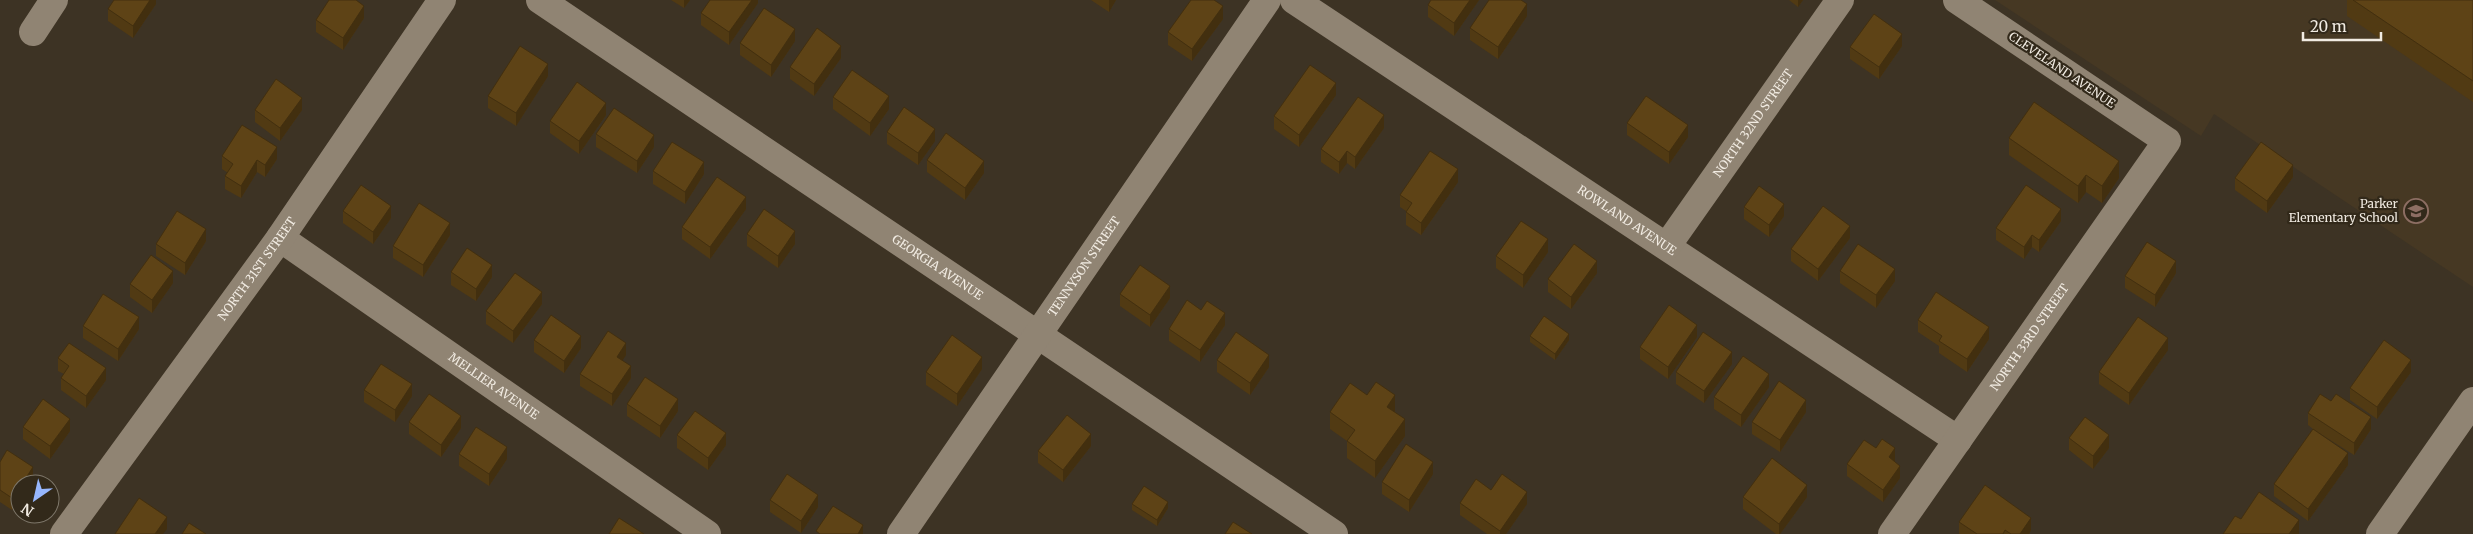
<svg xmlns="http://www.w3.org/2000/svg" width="2473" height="534" viewBox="0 0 2473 534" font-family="Merriweather,serif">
<rect width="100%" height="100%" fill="#3d3324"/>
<path fill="#463823" d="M1995 0H2473V287L2214 114 2201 136Z"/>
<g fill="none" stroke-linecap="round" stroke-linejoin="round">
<g stroke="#908473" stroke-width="28">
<path id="s1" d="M540 0 1334 534"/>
<path id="s2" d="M1294 0 1958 440"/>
<path d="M33 32 54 0"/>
<path id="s3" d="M280 238 707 534"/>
<path id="s4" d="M1667 246 1840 0"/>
<path id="s5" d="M64 534 280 238 442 0"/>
<path id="s6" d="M901 534 1267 0"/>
<path id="s7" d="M1892 534 2167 141 1957 0"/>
<path d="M2380 534 2473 401"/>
</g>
</g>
<path fill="#513a13" d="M156 0V4L133 38 108 21V9Z
M671 0H690L684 8Z
M758 0V3L729 45 701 25V13Z
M1091 0H1116L1109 12Z
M1431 0H1479L1454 36 1428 17V5Z
M1789 0H1803L1798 7Z
M2347 0H2473V102L2347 16Z
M1527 16 1498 59 1470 40V28Z
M364 18 343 50 316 32V20Z
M1223 19 1192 61 1168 45V32Z
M795 41 771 77 740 55V43Z
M1902 46 1879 79 1850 59V47Z
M841 58 814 96 790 79V67Z
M548 76 516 126 488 108V96Z
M1336 95 1299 147 1274 129V116Z
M833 97 889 109 870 136 833 109Z
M255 110H302L280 141 255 122Z
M606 115 579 154 550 133V121Z
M1627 123 1688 137 1669 164 1627 135Z
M1384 128 1355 169 1347 163 1339 174 1321 162V149Z
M887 132 935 141 918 165 887 144Z
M596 134 654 147 637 173 596 147Z
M2009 138 2119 178 2102 203 2086 192 2078 203 2009 155Z
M222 156 277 159 265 177 257 172 241 198 225 189V176L228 173 222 169Z
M927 160 984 173 965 200 927 172Z
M653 171 704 174 685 204 653 184Z
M2293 177 2267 213 2235 190V178Z
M1458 182 1421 235 1406 225V211L1400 207V195Z
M1744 207 1784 216 1769 237 1744 219Z
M746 209 710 259 682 239V227Z
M343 211 391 218 373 244 343 223Z
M2061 221 2039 252 2032 247 2024 259 1996 240V228Z
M747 234 795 244 778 268 747 246Z
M450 235 423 277 393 258V246Z
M1850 238 1818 281 1791 261V249Z
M206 241 185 275 156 256V244Z
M1548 252 1523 288 1496 268V256Z
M1840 271 1895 281 1876 308 1840 283Z
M451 272 492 277 476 301 451 285Z
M1597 273 1571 309 1548 292V279Z
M2176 273 2155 307 2125 288V276Z
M173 283 152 313 130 297V284Z
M1120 294 1170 298 1150 327 1120 306Z
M542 304 513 343 486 324V311Z
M1201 310 1225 325 1200 362 1169 341V329Z
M1918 320 1989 339 1967 372 1939 353V346L1918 332Z
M83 326 139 329 118 361 83 338Z
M1530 336 1569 340 1555 360 1530 342Z
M1697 337 1668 379 1640 359V347Z
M534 340 581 348 564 373 534 352Z
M2168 350 2129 405 2099 384V372Z
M626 355 622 360 631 378 612 406 580 386V374Z
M58 358 106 380 86 408 61 390V378L64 374 58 371Z
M1217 360 1269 367 1250 395 1217 372Z
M1732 364 1704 403 1676 384V372Z
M982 369 957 406 926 385V372Z
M2411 372 2377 419 2350 400V388Z
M1769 387 1741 427 1714 409V397Z
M364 390 412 396 395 422 364 402Z
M1367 395 1395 412 1405 436 1375 478 1347 458V441L1330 429V412Z
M627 404 678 411 660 438 627 416Z
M1806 412 1780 452 1752 434V422Z
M2308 413 2371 429 2354 455 2319 433 2348 465 2308 521 2274 496V484L2313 429 2308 425Z
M409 422 461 428 441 457 409 434Z
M23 427 70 431 50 459 23 439Z
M677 435 726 445 708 470 677 448Z
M2069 438 2109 448 2093 469 2069 450Z
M1091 446 1063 482 1038 463V451Z
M1876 448 1895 461H1894L1900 478 1883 502 1847 476V464Z
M459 454 507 459 489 486 459 466Z
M0 462 33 479 20 484V499L12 510 0 502Z
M1433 474 1409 512 1382 494V482Z
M1743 497H1807L1780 534H1776L1743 509Z
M770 500 818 507 801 533 770 512Z
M1460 503 1527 504 1506 534H1487L1460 515Z
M1132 504 1168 508 1157 526 1132 510Z
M1959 522 2031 530 2029 534H1959Z"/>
<path fill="#422f0f" d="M150 0H156V4L133 38V26Z
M684 0H690L684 8Z
M752 0H758V3L729 45V32Z
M1109 0H1116L1109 12Z
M1470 0H1479L1454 36V23Z
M1798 0H1803L1798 7Z
M1527 4V16L1498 59V47Z
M364 6V18L343 50V38Z
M1223 6V19L1192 61V49Z
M795 29V41L771 77V65Z
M1902 34V46L1879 79V67Z
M841 46V58L814 96V84Z
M548 64V76L516 126V113Z
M1336 83V95L1299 147V135Z
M889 96V109L870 136V123Z
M302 98V110L280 141V128Z
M606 103V115L579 154V141Z
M1384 115V128L1355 169V157Z
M1688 125V137L1669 164V152Z
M935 129V141L918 165V153Z
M654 135V147L637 173V161Z
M277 147V159L265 177V165Z
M1347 151V163L1339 174V162Z
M257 160V172L241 198V186Z
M984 161V173L965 200V188Z
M2119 161V178L2102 203V186Z
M704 162V174L685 204V192Z
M2293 165V177L2267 213V201Z
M1458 169V182L1421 235V223Z
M2086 175V192L2078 203V186Z
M746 197V209L710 259V247Z
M1784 204V216L1769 237V225Z
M391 206V218L373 244V232Z
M2061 209V221L2039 252V240Z
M450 223V235L423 277V265Z
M1850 226V238L1818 281V269Z
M206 229V241L185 275V263Z
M795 231V244L778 268V256Z
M2032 235V247L2024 259V247Z
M1548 239V252L1523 288V275Z
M1597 261V273L1571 309V297Z
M2176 261V273L2155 307V295Z
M492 265V277L476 301V289Z
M1895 269V281L1876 308V295Z
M173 271V283L152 313V300Z
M1170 286V298L1150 327V315Z
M542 292V304L513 343V331Z
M1225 313V325L1200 362V350Z
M139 317V329L118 361V349Z
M1697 325V337L1668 379V367Z
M1989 327V339L1967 372V359Z
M1569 334V340L1555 360V354Z
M581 336V348L564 373V361Z
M2168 338V350L2129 405V393Z
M626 343V355L617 369V357Z
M1732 352V364L1704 403V391Z
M1269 355V367L1250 395V383Z
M982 357V369L957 406V394Z
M2411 360V372L2377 419V407Z
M631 366V378L612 406V394Z
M106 368V380L86 408V396Z
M1769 374V387L1741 427V415Z
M412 384V396L395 422V410Z
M1395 395V412L1387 407Z
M678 399V411L660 438V426Z
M1806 400V412L1780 452V440Z
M461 416V428L441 457V445Z
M2371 417V429L2354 455V443Z
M70 419V431L50 459V446Z
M1405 419V436L1375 478V461Z
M726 433V445L708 470V458Z
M1091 434V446L1063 482V470Z
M2109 435V448L2093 469V456Z
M507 447V459L489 486V474Z
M1895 448V461L1889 469V457Z
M2348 453V465L2308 521V509Z
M1433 462V474L1409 512V500Z
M1900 466V478L1883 502V490Z
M33 467V479L30 484H22Z
M1807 485V497L1780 534H1779V524Z
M20 486V499L12 510V498Z
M1527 492V504L1506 534H1500V531Z
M818 495V507L801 533V521Z
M1168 502V508L1157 526V520Z
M167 517V529L163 534H155Z
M2031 518V530L2029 534H2020Z
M2299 520V534H2289Z
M863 525V534H858Z"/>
<path fill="#5e4316" stroke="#422f0f" d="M114 0H150L133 26 108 9Z
M329 0H356L364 6 343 38 316 20Z
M710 0H752L729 32 701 13Z
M1191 0H1214L1223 6 1192 49 1168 32Z
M1431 0H1470L1454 23 1428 5Z
M1489 0H1521L1527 4 1498 47 1470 28Z
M2353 0H2473V81Z
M764 8 795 29 771 65 740 43Z
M1874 14 1902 34 1879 67 1850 47Z
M817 28 841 46 814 84 790 67Z
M520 46 548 64 516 113 488 96Z
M1310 65 1336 83 1299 135 1274 116Z
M852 70 889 96 870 123 833 97Z
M276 79 302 98 280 128 255 110Z
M577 82 606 103 579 141 550 121Z
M1646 96 1688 125 1669 152 1627 123Z
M1358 97 1384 115 1355 157 1347 151 1339 162 1321 149Z
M2034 102 2119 161 2102 186 2086 175 2078 186 2009 138Z
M904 107 935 129 918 153 887 132Z
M614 108 654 135 637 161 596 134Z
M242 125 277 147 265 165 257 160 241 186 225 176 233 164 222 156Z
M946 133 984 161 965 188 927 160Z
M672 142 704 162 685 192 653 171Z
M2261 142 2293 165 2267 201 2235 178Z
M1430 151 1458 169 1421 223 1406 212 1412 203 1400 195Z
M717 177 746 197 710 247 682 227Z
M361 185 391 206 373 232 343 211Z
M2026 185 2061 209 2039 240 2032 235 2024 247 1996 228Z
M1759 186 1784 204 1769 225 1744 207Z
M419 203 450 223 423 265 393 246Z
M1823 206 1850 226 1818 269 1791 249Z
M764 209 795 231 778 256 747 234Z
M177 211 206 229 185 263 156 244Z
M1521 221 1548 239 1523 275 1496 256Z
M2147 242 2176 261 2155 295 2125 276Z
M1574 244 1597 261 1571 297 1548 279Z
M1858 244 1895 269 1876 295 1840 271Z
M467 248 492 265 476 289 451 272Z
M151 255 173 271 152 300 130 284Z
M1140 265 1170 286 1150 315 1120 294Z
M515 273 542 292 513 331 486 311Z
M1936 292 1989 327 1967 359 1939 341 1942 336 1918 320Z
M103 294 139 317 118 349 83 326Z
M1187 300 1201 310 1207 301 1225 313 1200 350 1169 329Z
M1669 305 1697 325 1668 367 1640 347Z
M551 315 581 336 564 361 534 340Z
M1544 316 1569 334 1555 354 1530 336Z
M2138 317 2168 338 2129 393 2099 372Z
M608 331 626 343 617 357 631 366 612 394 580 374Z
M1236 332 1269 355 1250 383 1217 360Z
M1703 332 1732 352 1704 391 1676 372Z
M952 335 982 357 957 394 926 372Z
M2384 340 2411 360 2377 407 2350 388Z
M69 343 106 368 86 396 61 378 69 366 58 358Z
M1743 356 1769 374 1741 415 1714 397Z
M381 364 412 384 395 410 364 390Z
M645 377 678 399 660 426 627 404Z
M1779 381 1806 400 1780 440 1752 422Z
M1376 382 1395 395 1387 407 1405 419 1375 461 1347 441 1355 430 1330 412 1350 383 1367 395Z
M429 394 461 416 441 445 409 422Z
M2320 394 2331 401 2336 394 2371 417 2354 443 2308 413Z
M43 399 70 419 50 446 23 427Z
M695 411 726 433 708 458 677 435Z
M1067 415 1091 434 1063 470 1038 451Z
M2085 417 2109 435 2093 456 2069 438Z
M476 427 507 447 489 474 459 454Z
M2313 429 2348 453 2308 509 2274 484Z
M1882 439 1895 448 1889 457 1900 466 1883 490 1847 464 1864 440 1876 448Z
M1406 444 1433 462 1409 500 1382 482Z
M7 450 33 467 22 484H20V486L12 498 0 490V462Z
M1772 458 1807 485 1779 524 1743 497Z
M787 474 818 495 801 521 770 500Z
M1502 474 1527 492 1500 531 1460 503 1476 479 1491 490Z
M1985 485 2031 518 2020 534H2011L2005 530 2003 534H1977L1959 522Z
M1144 486 1168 502 1157 520 1132 504Z
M2259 492 2299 520 2289 534H2223L2235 516 2241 519Z
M139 498 167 517 155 534H115Z
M833 506 863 525 858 534H820L816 531Z
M619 518 644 534H609Z
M1233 522 1252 534H1225Z
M189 523 206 534H182Z"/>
<defs>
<symbol id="school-ring" viewBox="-11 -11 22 22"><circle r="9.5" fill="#32291a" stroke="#8d6e63" stroke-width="1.5"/><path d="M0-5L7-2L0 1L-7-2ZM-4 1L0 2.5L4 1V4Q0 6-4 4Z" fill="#8d6e63"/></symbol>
</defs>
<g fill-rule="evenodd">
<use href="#school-ring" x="2402" y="197" width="28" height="28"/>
</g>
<g text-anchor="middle" stroke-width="4.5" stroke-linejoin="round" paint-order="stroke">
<g font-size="12" fill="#f1ebe2" stroke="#32291a">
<text transform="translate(2062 70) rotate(34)" y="4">CLEVELAND AVENUE</text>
<text dy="4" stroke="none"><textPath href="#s4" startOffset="150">NORTH 32ND STREET</textPath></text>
<text dy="4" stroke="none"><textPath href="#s2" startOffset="399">ROWLAND AVENUE</textPath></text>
<text dy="4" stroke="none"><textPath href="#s6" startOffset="324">TENNYSON STREET</textPath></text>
<text dy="4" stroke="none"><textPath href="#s1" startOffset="479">GEORGIA AVENUE</textPath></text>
<text dy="4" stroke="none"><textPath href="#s5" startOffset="328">NORTH 31ST STREET</textPath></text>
<text dy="4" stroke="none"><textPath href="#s7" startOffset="240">NORTH 33RD STREET</textPath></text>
<text dy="4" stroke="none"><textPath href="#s3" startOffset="260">MELLIER AVENUE</textPath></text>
</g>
<g font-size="12" fill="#f1ebe2" stroke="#32291a" text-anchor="end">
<text x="2398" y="208">Parker<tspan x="2398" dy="14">Elementary School</tspan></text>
</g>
</g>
<g transform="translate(35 499) rotate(214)"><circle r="24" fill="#32291a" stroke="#7e776a"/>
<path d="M0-4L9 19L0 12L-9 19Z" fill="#96b6fd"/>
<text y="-8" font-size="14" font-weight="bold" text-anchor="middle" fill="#f1ebe2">N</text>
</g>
<path d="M2303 32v8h78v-8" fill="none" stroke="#f1ebe2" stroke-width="2.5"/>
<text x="2310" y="32" font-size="15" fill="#f1ebe2" stroke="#32291a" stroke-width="4" paint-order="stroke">20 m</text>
</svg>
